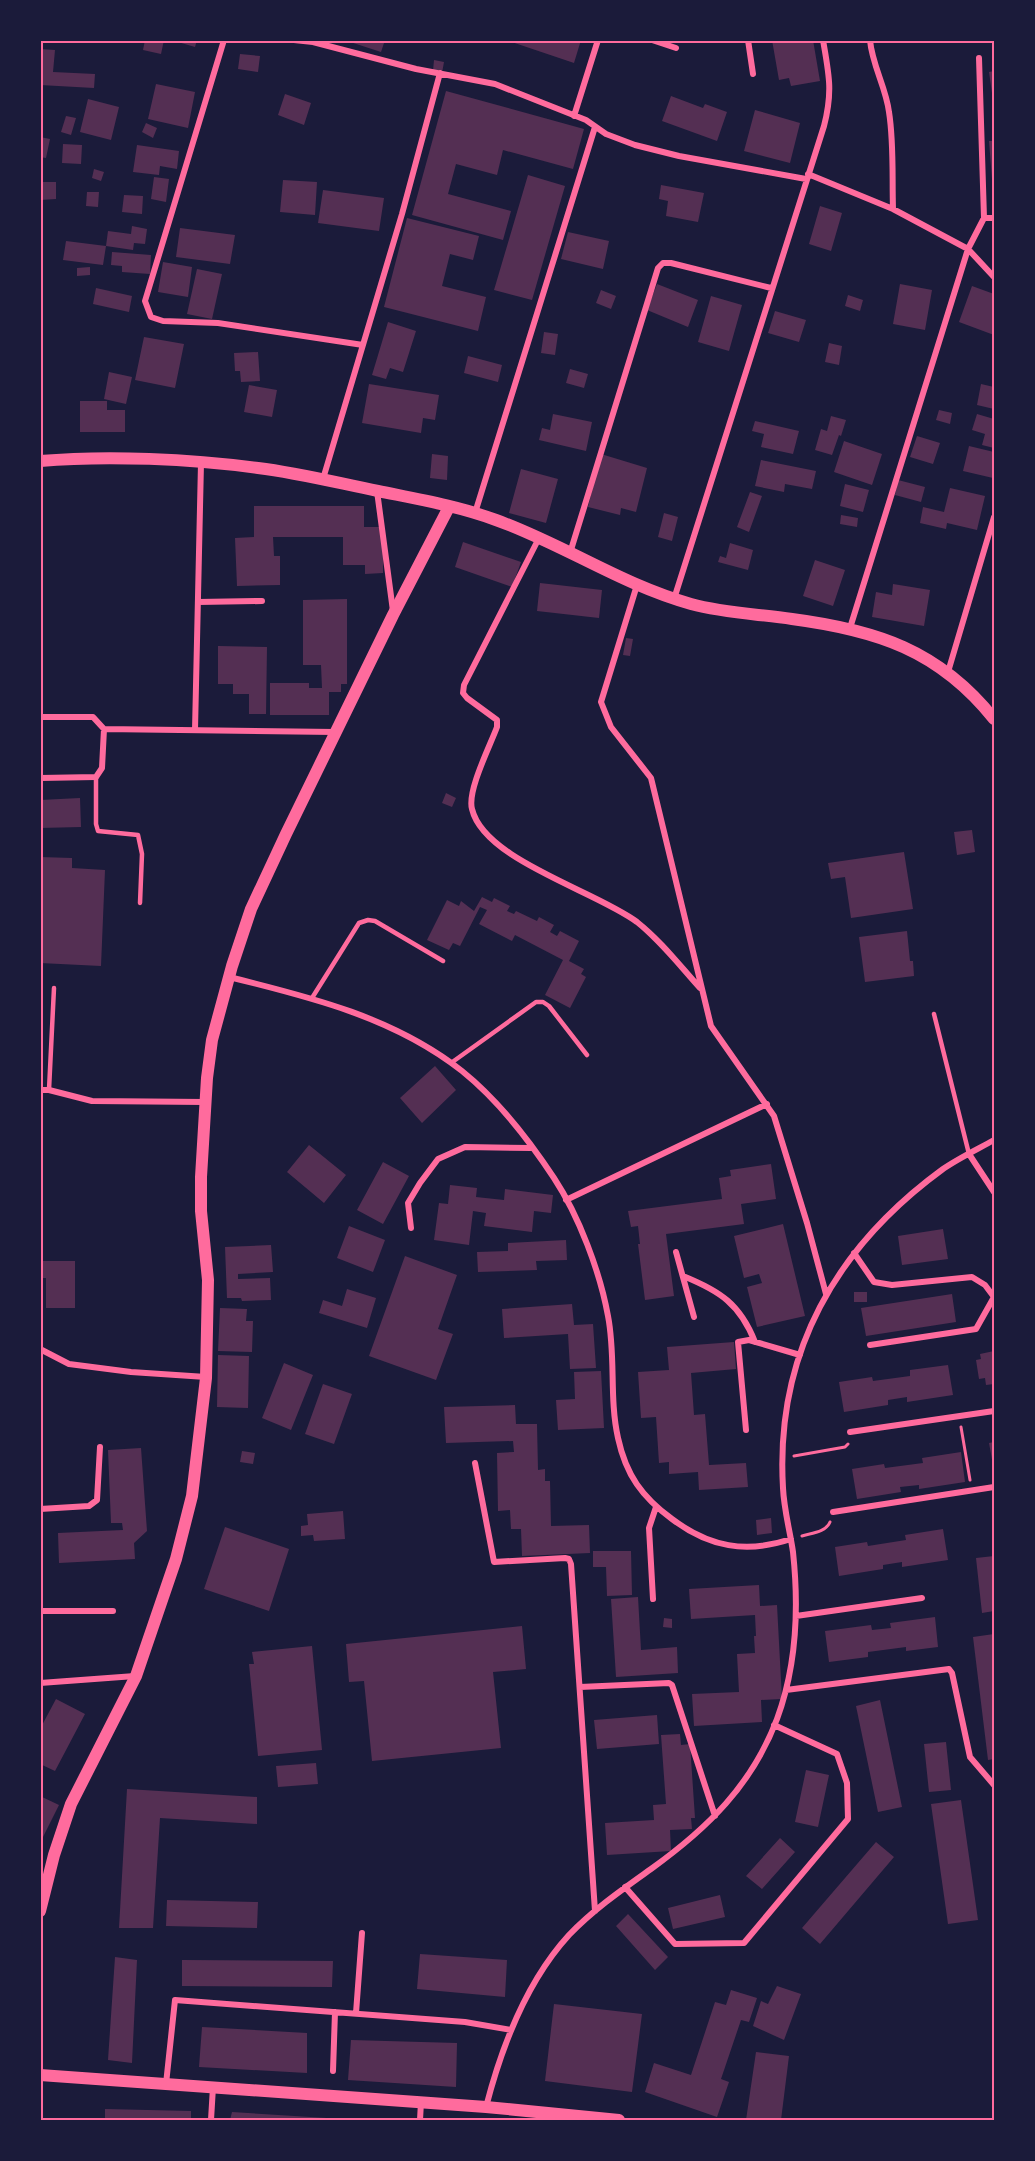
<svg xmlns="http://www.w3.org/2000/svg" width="1035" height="2161" viewBox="0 0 1035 2161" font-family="'Open Sans',sans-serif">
<rect width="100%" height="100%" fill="#1b1b3a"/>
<path fill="#542f53" d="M145 40H164L161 54 143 50Z
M171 40H197L195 47Z
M344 40H385L381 52Z
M506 40H581L574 63Z
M772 40H813L820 81 791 86 789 78 779 80Z
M40 49 55 50 53 72 95 74 94 88 40 85Z
M240 54 260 56 258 72 238 69Z
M434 60 444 62 442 73 433 71Z
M994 71V100H993L989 72Z
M156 84 195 92 188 128 148 119Z
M446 91 584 129 573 169 503 150 497 175 456 164 448 194 511 211 503 240 412 215Z
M285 94 311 103 304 125 278 115Z
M671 96 703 108 705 104 727 112 717 141 662 121Z
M88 99 119 107 111 140 80 132Z
M755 110 800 123 790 163 744 151Z
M66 116 76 118 71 135 61 132Z
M146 123 157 128 153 138 142 132Z
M40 137 50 139 46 158 40 157Z
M989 141H994V192H993Z
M63 144 82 145 81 164 62 163Z
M137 145 179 151 177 169 160 166 159 175 133 172Z
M94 169 104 172 101 181 92 178Z
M528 175 565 186 532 300 494 290Z
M154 177 169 179 166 202 151 199Z
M283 180 317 182 315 215 280 212Z
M40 182H56V199L40 200Z
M661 185 704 193 698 222 666 216 668 201 659 199Z
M323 190 384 198 379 231 318 223Z
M87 192H99L98 207 86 206Z
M124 195 143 196 142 214 122 212Z
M820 206 842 213 831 251 809 244Z
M407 218 479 236 473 260 450 254 442 286 486 297 478 331 384 307Z
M132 226 147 229 145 244 134 243 133 250 106 246 103 265 63 260 66 241 106 246 108 231 131 234Z
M180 228 235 235 230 264 176 257Z
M568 232 609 241 603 269 561 259Z
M112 252 151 255 150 274 122 272V266L111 265Z
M163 262 192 267 188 297 158 292Z
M90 267V275L77 276V268Z
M197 269 222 274 212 319 187 314Z
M657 284 698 300 688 327 647 310Z
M900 284 932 290 925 330 893 324Z
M972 286 994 294V335L959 322Z
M96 288 132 296 129 312 93 304Z
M601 290 616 296 611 309 596 303Z
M848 295 863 300 860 311 845 306Z
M711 296 742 305 729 351 698 342Z
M775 311 806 320 799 342 768 333Z
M388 322 416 331 403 372 390 368 386 379 372 375Z
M544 332 558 334 555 355 541 353Z
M144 337 184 344 175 388 135 380Z
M829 343 842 346 839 365 825 362Z
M258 352 260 381 241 382 240 371H235L234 353Z
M468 356 502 365 498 382 464 373Z
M570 369 588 374 584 388 566 383Z
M109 372 132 377 126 404 104 399Z
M369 384 439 395 435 420 423 418 421 433 362 423Z
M981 384 994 387V409L977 405Z
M249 385 277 390 272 417 244 412Z
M80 401H107V410H125V432H80Z
M939 410 952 413 950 424 936 420Z
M553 414 592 422 586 451 539 440 542 428 550 430Z
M977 414 994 419V448L982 445 985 434 972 430Z
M831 416 846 420 841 436 839 435 832 455 815 450 821 429 827 431Z
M755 421 799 431 793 454 761 447 764 434 752 431Z
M917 436 940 443 933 464 910 457Z
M844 441 882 454 872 485 834 472Z
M969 446 994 452 993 478 963 471Z
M432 454 448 456 447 480 430 478Z
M601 454 647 468 636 512 621 508 620 515 588 507Z
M761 460 816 471 812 489 785 484 784 492 755 486Z
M521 469 558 479 546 523 509 513Z
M898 480 925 487 921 502 895 495Z
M845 484 869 490 863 512 840 506Z
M950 488 985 496 977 530 947 523 946 529 920 523 923 507 944 512Z
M750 492 762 496 749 532 737 527Z
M254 506H364V527H383V573L365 574V565H343V537H273L274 556H280V585L237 586 235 538 254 537Z
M664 513 678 517 672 541 658 537Z
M841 515 858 518 857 527 840 524Z
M463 542 521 562 512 587 455 567Z
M730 543 753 550 748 570 718 562 720 556 726 558Z
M815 560 845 570 833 606 803 596Z
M540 583 602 590 599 618 537 611Z
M893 584 930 590 924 626 872 617 876 592 892 595Z
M347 599V684H341V692H329V715H270V683H309V688H322L321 665H303V600Z
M626 638 633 639 630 656 623 655Z
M218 646 267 647 266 714H249V694H233V684H218Z
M446 793 456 798 452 807 442 803Z
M80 798 81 827 40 828V800Z
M972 830 975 852 957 855 954 832Z
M904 852 913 909 851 918 845 877 831 879 828 863Z
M40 857 72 858V868L105 870 101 966 40 963Z
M482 897 492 902 494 898 510 906 507 911 514 914 516 911 537 921 539 917 554 925 550 932 557 936 560 931 579 941 569 961 584 969 581 974 586 977 570 1008 545 995 563 960 515 935 512 941 479 924 487 910 480 907 460 946 453 943 449 950 427 940 447 900 459 906 461 901 474 911Z
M907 931 910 961H913L914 976 865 982 859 937Z
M435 1066 456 1090 422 1123 400 1098Z
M309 1145 346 1175 324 1203 287 1172Z
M383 1162 409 1176 383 1224 357 1210Z
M771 1164 776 1199 741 1204 744 1224 666 1234 674 1296 645 1300 638 1244H640L638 1226 631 1227 628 1211 722 1199 719 1178 731 1176 730 1170Z
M450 1185 477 1188 476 1197 504 1200 505 1189 553 1195 551 1213 534 1211 532 1232 484 1226 486 1213 473 1211 469 1245 434 1240 439 1203 448 1204Z
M783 1224 805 1316 757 1327 747 1287 762 1283 759 1274 744 1278 734 1236Z
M349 1226 385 1240 373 1272 337 1258Z
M943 1229 948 1259 902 1265 898 1236Z
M566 1240 567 1260 536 1261 537 1270 478 1272 477 1252 508 1251V1243Z
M271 1245 273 1272 238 1274V1279L270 1278 271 1300 242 1301 241 1298H227L225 1247Z
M405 1256 457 1275 438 1329 453 1334 436 1380 369 1356Z
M40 1261H75V1308H46V1278H40Z
M347 1289 376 1298 367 1328 319 1313 323 1300 342 1306Z
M854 1292H867V1302H854Z
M952 1294 956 1322 866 1336 861 1308Z
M572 1304 574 1325 593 1324 596 1368 570 1369 568 1334 504 1338 502 1309Z
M220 1308 247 1309 246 1321H253L252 1352 218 1351Z
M734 1342 736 1369 691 1373 694 1415 705 1414 709 1465 746 1463 748 1487 699 1490 698 1472 669 1474V1462L659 1463 656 1417 641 1418 638 1372 669 1370 667 1347Z
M994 1351V1384L986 1385 985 1378 979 1379 976 1360 981 1359 980 1354Z
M218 1355 249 1356 248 1408 217 1407Z
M284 1363 313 1375 291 1430 262 1418Z
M948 1365 953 1395 907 1402V1397L888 1400V1405L844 1412 839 1382 872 1377 873 1381 910 1376V1370Z
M601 1371 604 1428 558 1430 556 1400 575 1399 574 1372Z
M323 1384 352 1394 334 1444 305 1434Z
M515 1405 516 1424H537L538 1470 545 1469V1481H550L551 1526 589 1525 590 1553 522 1556 521 1529H511L510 1510 498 1511 497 1453 514 1452 513 1441 446 1443 444 1407Z
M994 1442V1464L993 1465 989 1443Z
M141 1448 147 1531 134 1543 135 1559 59 1563 58 1533 123 1530 122 1523H111L108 1450Z
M242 1451 255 1453 253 1464 240 1462Z
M961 1452 965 1482 919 1489V1485L900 1487 901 1492 857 1499 852 1469 884 1464 885 1468 923 1463 922 1458Z
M343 1511 345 1539 314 1541 313 1535 301 1536V1526L308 1525 307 1514Z
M771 1518 772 1533 757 1535 756 1520Z
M225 1527 289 1549 269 1611 204 1589Z
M943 1529 948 1560 902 1567V1562L883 1565V1569L839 1576 835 1547 867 1542 868 1546 906 1540 905 1535Z
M593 1551H631L632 1595 607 1596 606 1567H593Z
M994 1556V1611L982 1613 976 1558Z
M759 1585 760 1606 777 1605 782 1699 761 1700 762 1722 694 1726 692 1694 739 1692 737 1654 755 1653 754 1636H756L755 1615 691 1619 689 1589Z
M638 1597 641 1650 677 1647 678 1673 616 1677 611 1599Z
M935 1617 938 1647 906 1651V1647L868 1652V1657L829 1662 825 1631 871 1625 872 1630 891 1628 890 1623Z
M664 1618 672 1619V1628L663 1627Z
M522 1626 526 1669 493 1672 501 1748 372 1761 364 1681 349 1682 346 1644Z
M994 1634V1759L988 1760 973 1637Z
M312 1646 322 1750 258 1756 249 1664H254L252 1652Z
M56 1699 85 1714 55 1771 40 1764V1729Z
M880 1700 902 1807 878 1812 856 1706Z
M657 1715 659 1744 597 1749 594 1720Z
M680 1734 681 1745 690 1744 695 1818H691L692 1829 670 1830 671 1851 607 1855 605 1823 654 1820 653 1805 666 1804 661 1735Z
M946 1742 951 1790 929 1792 924 1744Z
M316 1763 318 1784 278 1787 276 1766Z
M806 1770 829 1775 818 1827 795 1822Z
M127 1789 257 1797V1824L160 1818 153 1928H119Z
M40 1796 59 1805 43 1837 40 1836Z
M961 1800 978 1920 948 1924 931 1804Z
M780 1838 795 1852 762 1889 746 1876Z
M876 1842 894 1857 820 1944 802 1928Z
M720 1895 725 1917 673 1929 668 1908Z
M167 1900 258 1902 257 1928 166 1926Z
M628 1914 668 1957 655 1970 616 1926Z
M420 1954 507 1960 505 1997 417 1989Z
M115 1957 137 1960 132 2063 108 2060Z
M182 1960 333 1961 332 1987 182 1986Z
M777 1986 801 1994 784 2040 753 2026 761 2001 768 2004Z
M731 1990 757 1998 749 2022 741 2020 721 2079 729 2082 717 2117 645 2092 654 2063 691 2075 715 2002 726 2005Z
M554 2004 642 2014 632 2092 545 2081Z
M202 2027 307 2033V2073L199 2067Z
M351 2040 457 2043 456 2087 348 2080Z
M756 2052 789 2056 781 2120H746Z
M105 2109 191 2111V2120H105Z
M232 2112 343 2119V2120H230Z"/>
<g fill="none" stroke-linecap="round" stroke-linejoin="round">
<path stroke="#ff6b9d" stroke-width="3" d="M961 1427 970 1480
M794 1456 845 1447 848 1444
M802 1536C812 1533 826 1532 830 1522"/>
<path stroke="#ff6b9d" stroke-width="4.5" d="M96 777V824L98 831 138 835 142 854 140 903
M312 998 359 923 368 920 375 921 443 961
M934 1014 969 1154
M451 1063 536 1002H543L549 1006 587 1055
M49 1090 54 988"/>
<path stroke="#ff6b9d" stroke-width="6" d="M224 40 145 301 151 317 163 321 218 323 363 345
M294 40 313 42 416 69 495 84 586 120 606 134 635 145 679 156 806 179
M652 40 676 48
M748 40 753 74
M870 40C872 65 886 87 889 112 894 143 892 177 893 209
M979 58 984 218
M574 116 598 40
M808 174 893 209 968 249 984 218H994
M323 479 402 214 440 73
M377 491 393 611
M475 513 595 127
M539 538 464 685 463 693 467 698 497 720V727C490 746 467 791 472 809 484 860 596 891 637 922 661 941 680 966 700 988
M570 553 658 268 663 263H671L771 288
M637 585 601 702 611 727 651 778 711 1026 774 1116 807 1223 826 1294
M674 599 824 126C833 91 829 75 823 40
M198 602 262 601
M850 628 968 249 994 277
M948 672 994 517
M40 717H93L104 729 335 732
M195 730 201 463
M40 778 96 777 102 768 104 729
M229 977C311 997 395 1018 462 1071 498 1100 529 1140 554 1178 579 1216 600 1272 608 1316 616 1357 609 1398 618 1438 626 1475 642 1497 672 1519 709 1547 746 1554 791 1539
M40 1090H49L92 1101 205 1102
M969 1154 994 1192
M566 1200 767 1104
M411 1228 408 1203 420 1183 438 1159 465 1147 531 1148
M676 1252 694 1317
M854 1253 874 1282 892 1285 972 1277 985 1285 994 1297 976 1329 870 1345
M683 1276C720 1291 740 1304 755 1342
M40 1349 69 1364 131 1372 206 1377
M746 1430 738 1342 749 1340 800 1355
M850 1432 994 1411
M475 1463 494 1562 565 1558 569 1559 571 1564 595 1911
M40 1509 89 1506 97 1500 100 1447
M833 1512 994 1487
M653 1599 649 1528 656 1507
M40 1611H113
M796 1616 922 1598
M40 1683 135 1676
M580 1687 669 1683 672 1685 715 1816
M786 1690 949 1669 952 1673 970 1757 994 1785
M625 1887 675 1944 744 1943 848 1819 847 1783 837 1754 774 1725
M356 2013 362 1933
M333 2071 335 2012
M166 2084 175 2000 465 2022 511 2030
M486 2107C502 2045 526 1982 569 1935 594 1909 623 1889 651 1869 708 1828 752 1785 777 1719 797 1665 799 1608 793 1552 790 1531 784 1510 783 1488 775 1353 836 1247 943 1169 959 1158 978 1149 994 1140
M211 2120 213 2087
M420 2120 421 2102"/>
<path stroke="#ff6b9d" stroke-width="12" d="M40 461C108 455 191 459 258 468 299 473 338 483 378 491 417 499 458 506 496 520 563 544 622 585 691 604 724 613 758 614 792 619 876 630 939 650 994 719
M40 1911 54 1855 71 1804 136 1676 176 1559 192 1496 206 1378 208 1280 201 1211V1177L207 1078 212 1040 232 966 251 909 286 834 393 615 449 507
M40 2075 486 2107 619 2120"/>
</g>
<rect width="1035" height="2161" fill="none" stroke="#1b1b3a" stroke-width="84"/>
<rect x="42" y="42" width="951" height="2077" fill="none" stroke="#ff6b9d" stroke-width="2"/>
</svg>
